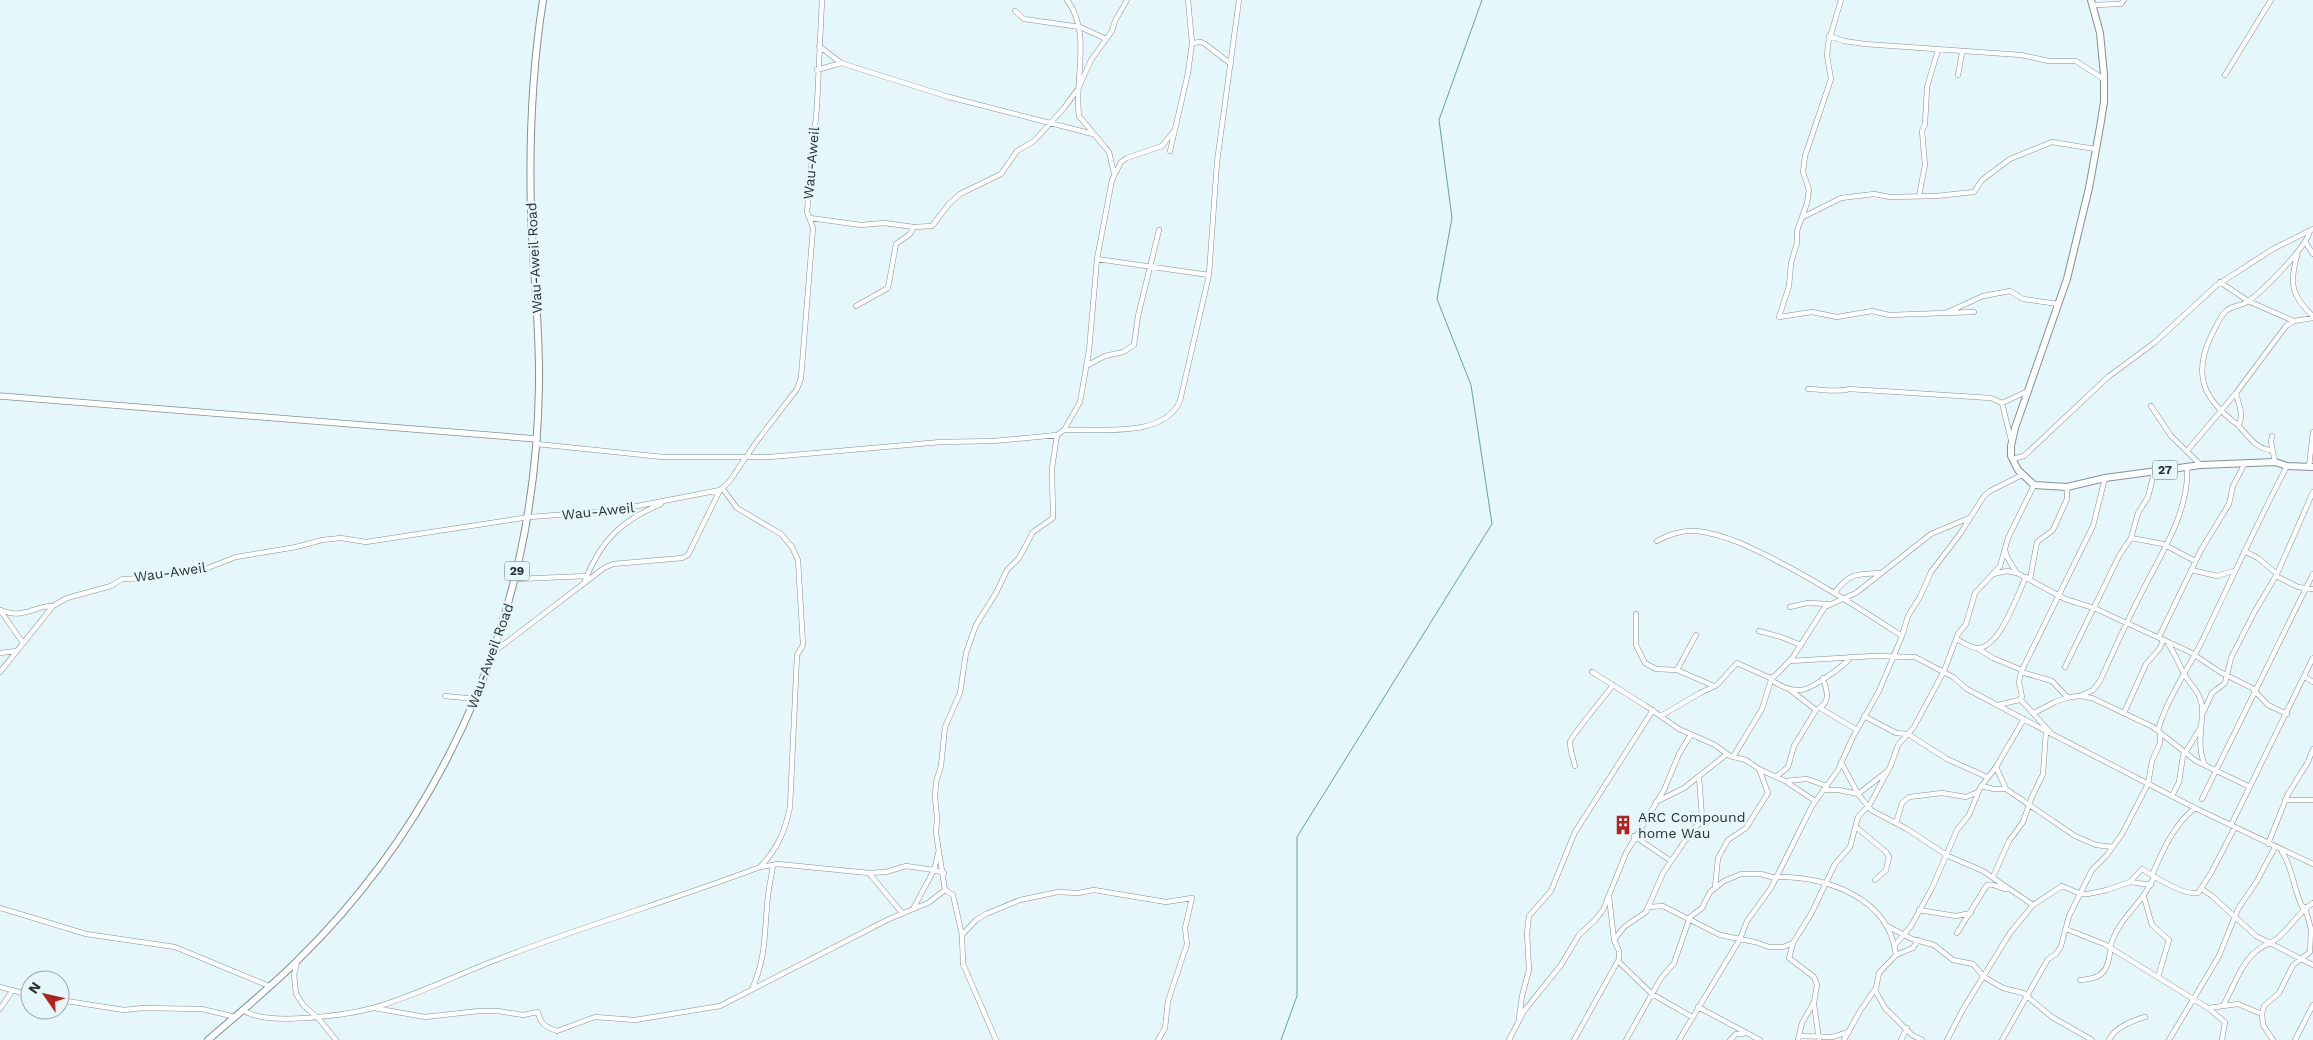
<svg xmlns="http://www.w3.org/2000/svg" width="2313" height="1040" viewBox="0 0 2313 1040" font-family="'Work Sans',sans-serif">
<rect width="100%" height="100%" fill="#e5f7fa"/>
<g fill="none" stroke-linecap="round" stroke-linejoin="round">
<path stroke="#679fa7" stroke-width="1" d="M1281 1040 1297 996V837L1492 524 1471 385 1437 299 1452 218 1439 120 1482 0"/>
<defs>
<path id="street" d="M1067 0C1092 33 1074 78 1079 116L1109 152 1114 173
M1841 0 1828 44 1827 56 1831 79 1805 156 1803 172 1809 190 1807 203 1797 231V243L1791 263 1789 286 1779 317 1812 312 1837 317 1872 311 1889 315 1974 312
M2093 5 2121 4 2124 0
M1015 11 1024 19 1080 27 1106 39
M1829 36 1844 41 1865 44 2021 55 2049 61H2076L2102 78
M1192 43 1201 42 1205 44 1231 64
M819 46 841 63 949 97 1093 134
M817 70 841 63
M1958 75 1962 53
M2225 75 2271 0
M1170 151 1188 73 1192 43 1188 0
M1919 196 1925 165 1922 131 1925 124 1927 87 1938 50
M1803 217 1841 198 1874 194 1890 197 1936 196 1974 192 1982 180 2010 159 2052 142 2095 149
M810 218 861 225 884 223 914 227 932 226 949 204 960 194 1001 174 1017 151 1034 141 1064 108 1078 89 1091 60 1112 31 1115 21 1127 0
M2306 243 2313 254
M2297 256C2289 284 2292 297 2313 316
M1097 259 1209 275
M856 306 888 288 896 244 910 234 914 227
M1948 312 1983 296 2010 291 2023 299 2058 304
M2294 321 2313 318
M1086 366 1105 356 1123 352 1134 345 1138 316 1159 230
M1808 389C1822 389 1836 393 1849 389L1991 398 2002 403 2011 440
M2236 393C2238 403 2245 416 2238 425 2248 436 2257 450 2272 450
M2002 403 2028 391
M2151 406 2171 436 2201 465
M2238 425C2203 399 2192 375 2212 334 2216 327 2220 316 2226 311 2231 306 2241 306 2247 302 2262 292 2306 248 2310 231
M1064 430 1080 402 1089 351 1097 259 1112 180 1121 162 1127 158 1162 146 1173 132
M2272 436 2271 442 2275 462
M537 444 663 457H770L941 442 994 441 1057 435 1064 430C1099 428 1163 439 1180 401L1209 275 1217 162 1239 0
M2187 451 2236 393 2286 326 2294 321 2248 301 2220 282
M2012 459 2024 456 2108 377 2154 343 2217 285 2273 249 2313 229
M2309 467 2313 432
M722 488 737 508 781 534 792 547 798 560 803 645 797 655 790 807C785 831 778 848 761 866
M2131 538 2163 544 2195 561
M1657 541C1670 534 1683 530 1697 531 1729 535 1758 551 1785 565 1826 587 1864 611 1902 636
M2005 550 2007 557 2016 572
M2244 551 2258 558 2277 574
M2191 570 2217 576 2233 571
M1993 574 2007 571 2017 573 2065 599 2094 608 2190 652 2220 672 2252 688 2268 705 2287 714
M2276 576 2298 587 2313 589
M516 579 587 576
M2030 579 2037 542 2053 530 2067 499V487
M585 581C600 541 622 520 661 504
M1834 593C1850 573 1855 574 1880 573
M1790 607 1807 603 1830 604
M0 610C7 612 14 615 21 613 33 612 41 605 53 606
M0 610 23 643
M1636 614V645L1645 663 1656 669 1677 670 1714 686
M1759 631 1781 637 1801 645
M2159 637 2201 550 2229 504 2233 486 2245 463
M1956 639C1963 642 1970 648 1978 648 2000 648 2017 595 2026 577
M2168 644C2175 653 2178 662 2183 672 2189 684 2200 691 2202 706 2203 726 2196 746 2205 765
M1977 648 1993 658 2022 670
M495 651 604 568 613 564 682 558 688 555 720 490
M0 653 16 651
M1790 661 1874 656 1915 657 1953 677 1967 689 2046 731 2195 808 2313 864
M2065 667 2119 556 2131 538 2138 513 2148 497 2154 473
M1677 670 1696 635
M0 672 53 606 67 598 111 586 122 579 150 578 163 574 200 571 236 557 296 547 322 540 341 538 366 542 529 517 612 511 720 490 729 482 757 441 797 389 801 378 813 228 807 212 817 106 822 0
M1592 672 1646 706 1679 729 1715 745 1730 756 1746 760 1759 769 1785 781 1807 779 1827 786
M2021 672 2052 681 2068 698
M2305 677 2313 682
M1771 680C1780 686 1790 691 1801 690 1812 689 1844 666 1851 657
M445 696 475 699
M2080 696 2093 690 2100 681C2113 652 2126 623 2141 594 2160 555 2190 512 2187 466
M2021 700 2050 732
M1998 705 2019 700 2022 697 2019 682 2021 672 2093 526 2105 478
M1819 708C1832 700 1826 690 1823 678
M1820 708 1857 730
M2034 713 2055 702 2070 697 2080 696 2092 698 2153 727 2196 761 2250 787
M2124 713 2146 664 2160 648 2163 640
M2202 715 2212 693 2225 683 2231 658 2255 611 2277 574 2313 492
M1661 716 1700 693 1717 685 1737 663 1770 678 1774 676
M1864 716 1896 733 1908 734 1947 759 1987 777
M2158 730C2167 699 2185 674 2200 645 2229 585 2256 525 2287 466
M1733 757 1762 709 1771 680 1793 657 1825 607 1856 593 1931 534 1969 518
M1841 762 1858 794 1885 773
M1575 766C1573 758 1570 750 1570 742 1571 736 1606 695 1613 685
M1996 767 2006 789 2075 836 2096 845 2113 847
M1777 776 1788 767 1794 746 1816 710 1789 689
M1785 781 1815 801
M1981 786 1994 789H2006
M1823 790H1839L1858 794 1871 810 1907 829 1948 856 1983 871 2033 905
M2172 796 2179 782 2183 756 2201 727
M2202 799 2313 574
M2285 800H2313
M1656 802 1684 788 1727 754
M1896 823 1902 803 1909 797 1942 793 1966 797 1978 792
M2231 825 2313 658
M1856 827 1886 852 1889 857 1886 870 1875 880
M1634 836 1671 861
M2268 844 2288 794 2308 762 2313 749
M2282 852C2294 870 2293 890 2303 908
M869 873 902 913
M2152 875C2162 852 2174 824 2195 808
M1775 877C1826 876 1889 897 1896 955
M1993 877 2009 841 2023 822 2031 799 2043 774 2046 731
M2130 882 2142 869C2153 876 2185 896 2198 893L2211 873 2235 827
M1715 887 1718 858 1728 840 1746 828 1768 793 1759 769
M2202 889 2212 896 2256 936 2313 965
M2144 897 2152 925 2169 940 2158 977
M1649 907 1663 906 1720 935 1755 942 1769 947H1783L1793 943
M0 908 86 934 175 947 269 986
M913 909 934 870 944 873
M1919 910 1956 916 1971 913
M1887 926 1912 939 1934 945 1953 960 1973 964 1984 977 2003 988 2023 993 2052 1017 2092 1040
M2066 929 2104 944 2208 1008 2238 1004 2262 1014
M1957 933 1987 885C1995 882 2001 891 2009 889
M962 935 953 895 945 890 936 833 937 818 935 797 936 782 941 766 945 727 960 693 966 653 976 625 996 593 1007 570 1019 558 1033 532 1053 518 1052 468 1057 435
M1614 940 1624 927 1646 912 1663 873 1691 832 1700 823 1702 817 1699 777
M1895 945 1911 926 1932 888 1957 830 1969 815 1980 788 1996 767 2024 719
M1618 961 1652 994 1692 1017
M297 962 294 975 296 994 304 1006 318 1018 336 1040
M2080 980C2089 979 2098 979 2104 971 2111 962 2109 951 2112 941 2122 915 2144 902 2154 877
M0 987 19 992 30 997
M753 987C767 954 764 930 768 896 769 885 772 875 773 865
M1875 990 1885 1008 1912 1035 1922 1040
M60 1000 124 1010 143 1008 202 1009 235 1017
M1814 1004 1819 1040
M2224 1004C2234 986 2240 966 2255 952 2263 945 2274 943 2281 935 2293 924 2299 912 2313 903
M1698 1007 1760 1040
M374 1008 425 1017 479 1011H498L523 1015 538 1012C540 1024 546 1027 557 1031L595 1017 635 1020 720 1006 889 919 928 903 945 890
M2208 1008 2225 1022 2222 1040
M0 1009 12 991
M243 1010C266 1027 346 1015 373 1008 418 995 454 976 496 960 583 926 673 900 760 867L778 864 869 873 886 872 906 866 934 870 939 850
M1519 1018 1522 996 1529 970 1527 933 1529 916 1551 891 1575 832 1653 710
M1799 1036 1832 1037 1849 1032
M996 1040 963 964 962 935 976 920 986 914 1020 900 1058 892 1078 893 1094 890 1166 902 1192 898 1185 928 1187 944 1168 1001 1165 1028 1158 1040
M1509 1040 1524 1011 1561 965 1579 935 1595 920 1603 910 1626 853 1664 790 1679 754 1690 736
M1574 1040 1619 959V951L1614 940 1609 897
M1626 1040 1661 978 1674 963 1690 917 1702 908 1710 892 1724 881 1741 874H1761L1775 878
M1679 1040 1740 939 1747 921 1771 888 1812 806 1838 770 1853 737 1879 691 1902 636 1908 616 1920 597 1931 572 1960 534 1984 496 1990 491 2022 475
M1730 1040 1736 1034H1743
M1798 1040 1802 1023 1814 1002 1817 985 1814 977 1789 958 1793 943 1811 914 1835 864 1850 847 1858 817 1870 804 1891 765 1898 745 1914 727 1944 671 1958 634 1966 624 1975 593 2000 566 2008 538 2034 485
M1844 1040 1860 1011 1876 988 1879 973 1896 955 1913 948 1918 940
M1901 1040 1907 1028
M1947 1040 1962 1011 2010 933 2033 905 2062 886 2081 894H2088L2107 890 2130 882 2151 885
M2002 1040 2048 959 2056 954 2061 946 2069 916 2092 870 2107 855 2122 834 2148 784 2152 761 2160 743V732
M2109 1040C2115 1027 2131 1021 2145 1017
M2169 1040 2219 956 2238 909 2257 881 2275 847
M2273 1040 2263 1025 2262 1014 2264 1006 2279 993 2293 965 2310 952 2311 929 2305 907
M2295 1040 2313 1005"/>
<path id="secondary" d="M0 396 537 439"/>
<path id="primary" d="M2091 0 2100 33 2104 75V102L2100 127 2089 188 2067 279 2015 428 2011 446V456L2018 470 2034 485 2067 487 2105 478 2201 465 2275 462 2287 466 2313 467
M208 1040C238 1014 270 988 298 960 454 807 536 602 539 385 540 328 533 270 531 212 529 141 532 70 543 0"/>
</defs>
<use href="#street" stroke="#819295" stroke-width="5.5"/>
<use href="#secondary" stroke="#819295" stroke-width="7"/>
<use href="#primary" stroke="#819295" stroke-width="8"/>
<use href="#street" stroke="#fff" stroke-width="4.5"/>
<use href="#secondary" stroke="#fff" stroke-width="5.5"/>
<use href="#primary" stroke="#fff" stroke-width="6"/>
</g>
<defs>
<symbol id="building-bare" viewBox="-9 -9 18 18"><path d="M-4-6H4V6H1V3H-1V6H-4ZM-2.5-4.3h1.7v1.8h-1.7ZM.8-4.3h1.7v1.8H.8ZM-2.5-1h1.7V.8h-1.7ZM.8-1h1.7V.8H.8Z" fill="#b3231e" stroke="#e5f7fa" stroke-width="2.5" paint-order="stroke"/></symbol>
</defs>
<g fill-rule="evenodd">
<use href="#building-bare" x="1609" y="811" width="28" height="28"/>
</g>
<g text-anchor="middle" stroke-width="5" stroke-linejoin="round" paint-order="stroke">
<g fill="#e5f7fa" stroke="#626c6e" stroke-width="1">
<rect x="2152.5" y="460.5" width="25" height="19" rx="4"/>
<rect x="504.5" y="561.5" width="25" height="19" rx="4"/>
</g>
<g font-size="12" font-weight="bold" fill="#2a3132">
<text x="2165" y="474">27</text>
<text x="517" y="575">29</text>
</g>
<g font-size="14" fill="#2a3132" stroke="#e5f7fa">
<text transform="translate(811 163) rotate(-85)" y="5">Wau-Aweil</text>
<text transform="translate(534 258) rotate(-93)" y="5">Wau-Aweil Road</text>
<text transform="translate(598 511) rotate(-6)" y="5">Wau-Aweil</text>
<text transform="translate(170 572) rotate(-8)" y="5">Wau-Aweil</text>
<text transform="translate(490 656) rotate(-70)" y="5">Wau-Aweil Road</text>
</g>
<g font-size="14" fill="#2a3132" stroke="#e5f7fa" text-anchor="start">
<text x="1638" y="822">ARC Compound<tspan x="1638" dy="16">home Wau</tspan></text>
</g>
</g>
<g transform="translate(45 995) rotate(304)"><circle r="24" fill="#e5f7fa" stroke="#9aa8aa"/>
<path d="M0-4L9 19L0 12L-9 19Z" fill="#b3231e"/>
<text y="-8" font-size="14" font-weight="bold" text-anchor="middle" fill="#2a3132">N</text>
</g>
</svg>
